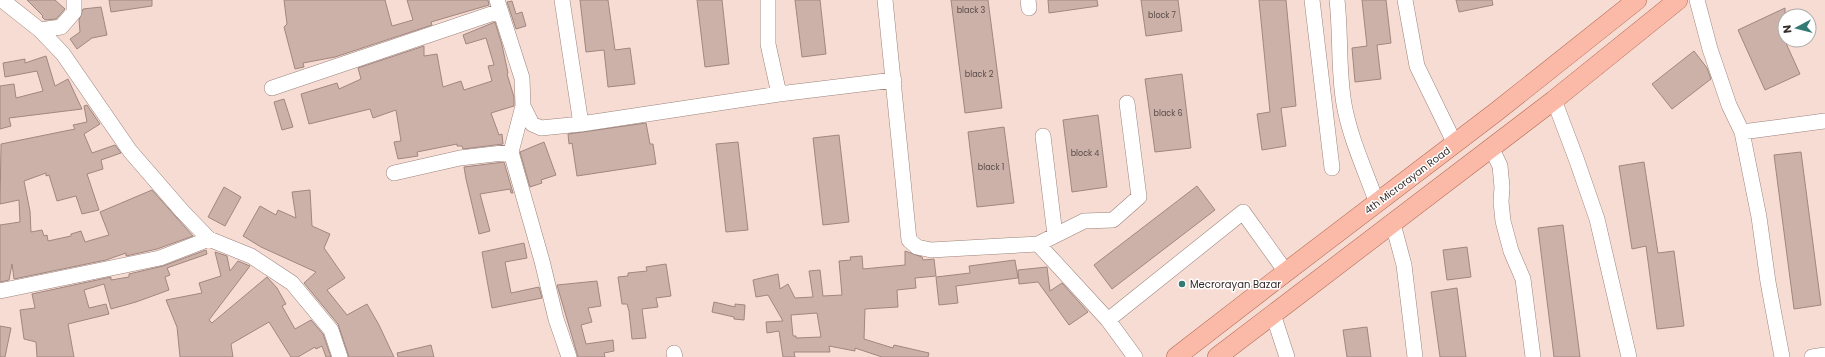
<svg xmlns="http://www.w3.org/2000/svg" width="1825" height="357" viewBox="0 0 1825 357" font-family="Poppins,sans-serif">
<rect width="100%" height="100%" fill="#f7dcd3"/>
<path fill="#ccb1a9" stroke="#a0877f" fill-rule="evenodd" d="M27 0H55L65 9 56 19 45 20 42 17 43 16Z
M109 0H152V6L111 12Z
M284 0H385L392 26 413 20 407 0H488L489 5 431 22 432 25 335 57 303 63 304 67 295 69 284 27 287 24Z
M580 0H608L615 50 630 48 635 84 608 87 604 50 586 52Z
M697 0H722L729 64 705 67Z
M795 0H820L826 54 802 57Z
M951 0H988L1002 108 965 113Z
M1048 0H1097L1098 6 1049 13Z
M1141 0H1178L1182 31 1146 36Z
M1259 0H1286L1296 106 1281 108 1286 146 1262 150 1257 114 1270 112Z
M1362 0H1386L1391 43 1377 45 1381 79 1355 82 1352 48 1367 46Z
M1456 0H1492L1493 5 1459 12Z
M512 1 516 14 522 12 526 26 516 29 507 2Z
M101 7 107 35 92 38 77 49 70 39 80 32 79 20 83 9Z
M1785 8V41L1800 74 1765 90 1738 30Z
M495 22 502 45 508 73 507 74 514 97V106L491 113 499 135 502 134 503 144 463 149 462 146H457V144L417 152 418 156 398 159 394 142 401 141 396 110 373 118 370 109 309 124 301 94 337 83 339 89 361 79 358 68 424 46V56L437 54 443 87 461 81 464 90 492 81 488 66 494 65 486 38 466 44 463 35Z
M1694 51 1707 68 1711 79 1672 109 1652 84Z
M46 56 55 86 68 79 82 109 9 118 11 126 0 129V86L14 84 16 98 43 91 37 71 5 77 3 63 25 59V63Z
M1182 74 1191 148 1155 152 1145 79Z
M284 99 293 127 282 130 274 102Z
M87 105 100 124 84 134 92 153 115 145 121 153 101 160 103 169 87 174 99 210 82 214 76 196 57 201 49 175 46 176V173L24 181 30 211 31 232 42 230 44 236 47 235 48 241 71 236V234L81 231 85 242 109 235 100 212 152 190 193 236 157 249 126 256V253L106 260 14 279 12 264 9 280 0 282V225L20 222 19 200 0 204 1 144 75 129 73 125 87 122 84 106Z
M1098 115 1107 187 1072 192 1063 120Z
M646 123 650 144H653L656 164 577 176 572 143 569 144 568 134Z
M1004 127 1014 203 977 207 968 132Z
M839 135 849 222 823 225 813 138Z
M544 142 556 175 541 180 542 183 530 187 520 152Z
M738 142 748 230 726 232 716 144Z
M1801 152 1821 305 1794 309 1774 155Z
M504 162 513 193H511L510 189 480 194 490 231 479 234 466 179 464 167Z
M1644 162 1658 253 1674 251 1684 326 1657 329 1646 246 1632 249 1619 166Z
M1197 186 1215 210 1112 289 1094 265Z
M224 187 241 197 225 226 208 217Z
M310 190 312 226 330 234 324 248 345 278 327 290 347 315 367 304 379 325 394 357H349L338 324 304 283 316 272 261 247 243 236 260 206 276 215 278 210 296 218 292 192Z
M1563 225 1580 357H1554L1538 228Z
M524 243 527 258 505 262 511 293 539 287 542 298 492 308 482 252Z
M1467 247 1471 277 1447 280 1443 250Z
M206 250 207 254 167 268 170 275 165 277 169 290 136 302 111 309 104 284 84 290 89 308 106 304 109 314 68 324 74 357H37L36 342 24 339 20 310 35 308 32 294 111 277V280L129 277V274L163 266Z
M905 251 922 257 923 260 934 259 936 276 915 278 916 288 897 290 898 307 865 309 864 339 893 348 894 345 929 353 928 357H882L855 348V351L829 346 830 352H794L795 357H783L779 331 767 333 766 322 783 321 768 295 756 297 753 280 778 274 780 289 788 284 795 298 813 297 809 271 820 270 823 296 842 295 839 261 851 260 850 257 862 256 863 269 905 265ZM817 313 821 337 796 338V336H793L791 315Z
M215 252 227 256 230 271 238 261 250 266 209 320 212 323 267 277 277 288 286 304 282 306 295 329 311 320 323 334 331 357H326L322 346 316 349 315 347 298 357H291L269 322 231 344 233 357H180L177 327 166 300 202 293 199 283 221 276Z
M1015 260 1018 278 956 286 958 303 939 305 936 277 970 273 969 266Z
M666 264 671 296 656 298 658 307 642 309 646 338 632 339 629 311 627 304H622L618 277 628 276V273L647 271 646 267Z
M1047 267 1050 291 1062 283 1088 312 1069 325 1038 282 1019 284 1018 270Z
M597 281 601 306 588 308 592 322 581 325 586 344 613 340 614 351 604 353 605 357H578L557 285Z
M1457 288 1466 357H1440L1431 292Z
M714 302 735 307V304L745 305 744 320 734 319V317L712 312Z
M0 326 11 328 5 357H0Z
M1367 327 1371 357H1347L1343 330Z
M431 345 434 357H398L397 353Z"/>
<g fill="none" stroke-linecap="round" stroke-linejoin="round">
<defs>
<path id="minor" d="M2 0 40 30 63 54 130 151 182 211 209 239 251 256 292 283 331 330 340 357
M497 0 522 78 523 106 511 152 542 261 556 319 569 357
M562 0 581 124
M768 0V44L779 94
M885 0 909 240 917 247 931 250 1038 244 1108 320 1135 357
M1028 0 1029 8
M1312 0 1332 168
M1337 0C1341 35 1338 69 1344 104 1350 138 1365 170 1377 203
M1405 0 1417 66 1455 144
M1697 0 1710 49 1729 105 1742 132 1759 217 1768 282 1782 357
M40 30 61 27 74 12V0
M272 88 500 11
M1554 100 1577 161 1597 219 1629 357
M523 106 532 124 541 128 581 124 779 94 894 80
M1742 132 1825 121
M1043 136 1055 235
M1491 147 1500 166 1502 187 1501 202 1503 221 1511 251 1523 279 1533 357
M394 173 460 158 511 152
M1393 224 1404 265 1415 357
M1038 244 1084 221 1113 220 1139 197 1127 103
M0 291 160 258 209 239
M1273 314 1287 357
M1108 320 1243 212 1286 272
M674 353 675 357
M1812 357 1825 355"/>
<path id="major" d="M1176 357 1286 272 1496 112 1637 0
M1217 357 1554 100 1678 0"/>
</defs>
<use href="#minor" stroke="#9c837c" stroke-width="16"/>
<use href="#major" stroke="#b26a54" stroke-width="20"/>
<use href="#minor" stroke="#fff" stroke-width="15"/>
<use href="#major" stroke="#fabaa7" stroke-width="19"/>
</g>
<circle fill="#337a74" stroke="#fff" stroke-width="1.5" cx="1182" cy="284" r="4"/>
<g text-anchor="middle" stroke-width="3" stroke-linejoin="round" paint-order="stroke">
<g font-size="8" fill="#5a4c48">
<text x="971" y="13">black 3</text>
<text x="1162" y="18">block 7</text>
<text x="979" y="77">black 2</text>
<text x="1168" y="116">black 6</text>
<text x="1085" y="156">block 4</text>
<text x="991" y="170">black 1</text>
</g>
<g font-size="10" fill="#342a27" stroke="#fff">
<text transform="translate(1407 180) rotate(-37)" y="4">4th Microrayan Road</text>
</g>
<g font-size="10" fill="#342a27" stroke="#fff" text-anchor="start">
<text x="1190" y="288">Mecrorayan Bazar</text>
</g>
</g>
<g transform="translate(1797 28) rotate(263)"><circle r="19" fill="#ffffff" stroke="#aeaaa9"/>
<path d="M0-3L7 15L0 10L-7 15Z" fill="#337a74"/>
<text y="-6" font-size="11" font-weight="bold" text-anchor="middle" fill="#342a27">N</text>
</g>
</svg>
